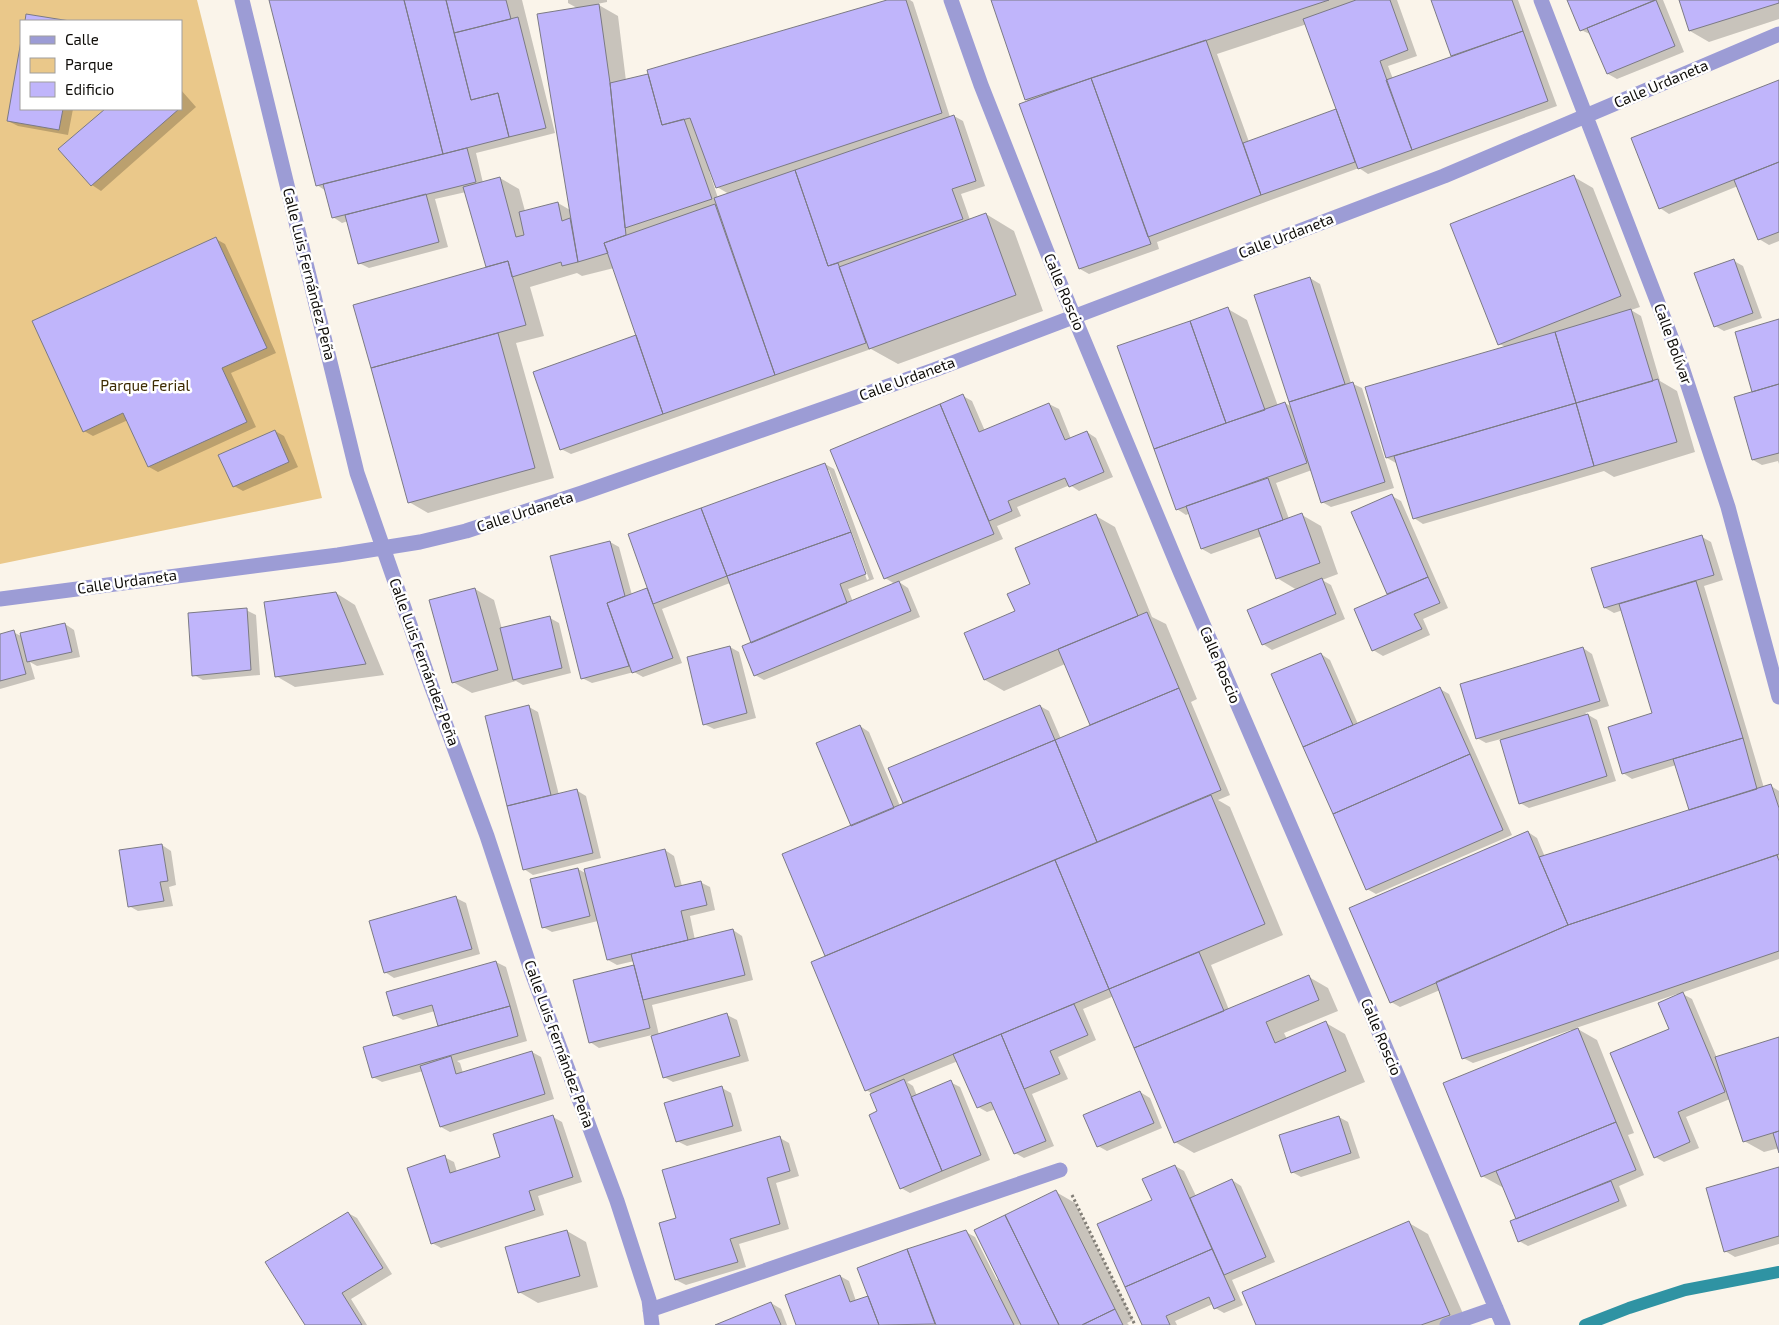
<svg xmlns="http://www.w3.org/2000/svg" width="1779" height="1325" viewBox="0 0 1779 1325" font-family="'Exo 2',sans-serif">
<rect width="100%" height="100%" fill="#faf4ea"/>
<path fill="#eac88a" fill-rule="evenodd" d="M0 0H197L322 498 0 564ZM21 21H181V109H21Z"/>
<path fill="#0003" fill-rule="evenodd" d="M270 0H522L555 133 476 153 483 183 500 178 519 189 525 211 558 203 570 210 577 8 568 3V0H607V2L597 4 618 16 626 81 891 0H910L913 2 950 117 954 116 963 121 985 186 961 194 970 220 986 214 1014 231 1043 311 898 364 871 349 571 454 561 449 638 336 614 268 582 276 577 273 530 287 544 336 516 343 554 478 428 513 409 502 354 306 488 268 466 192 435 199 448 247 369 268 359 263 348 221 342 223 333 217 326 191 317 185ZM711 170 717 187 729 194 718 198 709 171Z
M992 0H1397L1417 56 1388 66 1393 79 1453 57 1432 0H1518L1557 106 1368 174 1359 168 1271 200 1157 242 1159 249 1089 274 1080 269 1029 102 1026 100ZM1307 24 1338 110 1249 142 1217 54Z
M1568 0H1663L1684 52 1617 79 1608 74 1592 35 1581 30Z
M1680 0H1779V19L1709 42 1690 31Z
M21 48V109H73L68 135 18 126 8 121Z
M1779 81V241L1769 245 1759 239 1738 186 1669 214 1660 208Z
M181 90 196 107 101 191 92 185 60 149 107 109H181Z
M1574 177 1593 188 1640 307 1631 310 1641 316 1660 381 1677 391 1695 452 1614 477 1604 471 1423 524 1414 518 1396 463 1387 458 1506 347 1499 344Z
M216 239 225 244 276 353 231 373 256 427 158 472 149 467 128 420 93 436 84 431Z
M1734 261 1743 266 1762 318 1724 331 1715 326Z
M1310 278 1320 284 1351 383 1362 388 1394 488 1331 507 1322 502 1312 470 1276 483 1289 519 1302 515 1321 526 1338 574 1322 580 1331 585 1345 619 1272 650 1263 644 1297 590 1277 578 1262 536 1211 554 1202 549 1190 513 1186 515 1177 509 1119 347 1228 309 1247 320 1278 406 1285 403 1292 407 1256 296Z
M1779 321V464L1778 461 1762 465 1753 460 1754 392Z
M963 396 972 401 985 431 1049 404 1059 409 1071 439 1087 432 1096 438 1113 477 1079 491 1070 485 1017 507 1021 516 997 526 1003 539 899 582 908 588 920 617 764 680 755 675 752 643 730 583 662 609 682 663 643 677 634 672 592 683 582 678 610 542 619 547 632 595 649 589 825 464 834 469 874 579 848 589 853 602 895 584 885 578 832 451ZM827 470H829L869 579 867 580Z
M275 431 284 436 298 467 243 491 234 486Z
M1392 496 1401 501 1448 608 1423 619 1430 635 1383 656 1373 650 1388 595 1352 513Z
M1096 516 1115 527 1152 617 1166 624 1197 699 1191 702 1230 795 1218 800 1230 807 1283 935 1211 965 1229 1010 1309 977 1328 988 1338 1011 1284 1033 1287 1039 1326 1023 1345 1034 1365 1082 1194 1153 1175 1142 1114 996 1083 1009 1096 1040 1058 1057 1068 1079 1032 1094 1054 1146 1024 1158 1015 1153 996 1109 987 1112 978 1107 958 1061 907 1082 913 1086 917 1096 950 1082 960 1087 990 1160 910 1193 901 1188 873 1094 866 1090 826 957 784 855 853 827 860 726 869 732 900 806 905 804 890 768 1040 706 1049 711 1061 739 1093 726 1091 725 1065 664 1004 691 985 680 966 634 1017 612 1032 584Z
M1702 537 1711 542 1723 580 1704 586 1764 788 1771 786 1779 791V959L1681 993 1692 999 1717 1058 1779 1038V1148L1764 1152 1744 1141 1730 1099 1686 1117 1699 1148 1664 1162 1655 1157 1670 1029 1677 994 1576 1028 1597 1040 1634 1133 1628 1135 1644 1175 1619 1186 1627 1206 1528 1246 1519 1241 1517 1219 1504 1186 1502 1187 1482 1176 1572 1032 1571 1030 1473 1063 1463 1058 1440 990 1400 1007 1391 1002 1528 832 1537 838 1545 857 1691 811 1676 765 1632 779 1623 773 1654 714 1623 610 1614 613 1605 608Z
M475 589 494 600 502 629 550 618 559 623 571 673 523 685 516 681 472 693 453 682Z
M336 593 355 605 384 675 295 687 276 676Z
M246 610 256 615 260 675 203 680 194 675Z
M65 624 74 630 80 657 37 666 30 662 35 679 0 689V635L13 632 23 637Z
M730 647 739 652 756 718 714 729 704 724Z
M1583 648 1592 654 1609 706 1585 713 1597 720 1616 781 1529 808 1520 803 1501 739 1486 743 1477 738Z
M1321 654 1330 660 1358 724 1440 689 1449 694 1512 835 1376 894 1367 889 1273 675Z
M529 707 538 712 559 795 576 790 586 796 601 858 533 875 524 869 486 717Z
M162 845 171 851 176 885 169 887 173 906 138 911 129 906Z
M665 850 674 856 682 886 700 882 710 887 715 910 690 916 695 940 733 930 742 936 753 980 652 1005 659 1035 727 1015 737 1020 749 1061 673 1082 664 1077 652 1035 599 1048 590 1042 636 966 634 961 617 965 608 960 598 921 552 932 543 927 578 869 587 874Z
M456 898 466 903 480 954 394 978 385 972Z
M496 962 506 967 527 1041 457 1061 460 1063 463 1073 532 1052 541 1057 554 1099 450 1132 441 1127 423 1071 382 1082 373 1077 440 1026 435 1011 403 1020 394 1015Z
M722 1088 731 1093 742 1131 687 1146 677 1141Z
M1140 1092 1150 1098 1162 1128 1107 1151 1098 1146Z
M553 1117 562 1122 582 1182 538 1196 544 1215 441 1248 432 1243 444 1157 454 1162 457 1172 502 1157Z
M1339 1117 1348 1122 1360 1158 1301 1177 1292 1172Z
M780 1138 789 1143 799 1176 776 1183 789 1229 739 1244 746 1267 686 1285 676 1280 677 1218Z
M1175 1166 1184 1171 1196 1196 1232 1180 1241 1186 1275 1262 1232 1280 1243 1305 1224 1313 1215 1308 1213 1304 1175 1321 1177 1325H1143L1153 1200Z
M1779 1168V1244L1735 1257 1725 1251Z
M1056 1192 1075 1203 1133 1320 1127 1323 1129 1325H798L840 1276 849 1281 856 1301 869 1296 907 1250 966 1232 975 1237 997 1280 999 1279Z
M348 1213 357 1218 392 1274 351 1299 367 1325H306Z
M1409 1223 1428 1234 1468 1325H1258Z
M567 1231 586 1242 598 1287 538 1303 519 1292Z
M771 1303 781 1309 787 1325H719Z"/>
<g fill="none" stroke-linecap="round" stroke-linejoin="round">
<path stroke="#2f93a3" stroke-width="12" d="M1585 1325 1629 1308 1685 1290 1779 1272"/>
</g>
<path fill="#c0b5fb" stroke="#7b7a84" d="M269 0H404L443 154 316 186Z
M404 0H446L471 100 498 93 509 137 443 154Z
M446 0H506L511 19 454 33Z
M887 0H906L942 113 716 188 690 118 662 125 647 70Z
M991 0H1329L1025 100Z
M1356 0H1390L1408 50 1380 61 1412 150 1358 169 1303 19Z
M1431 0H1512L1523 31 1451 56Z
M1567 0H1655L1580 31Z
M1656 0 1675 46 1607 74 1587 28Z
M1679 0H1779V3L1689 31Z
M599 4 610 83 626 235 604 243 608 253 578 262 537 14Z
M26 14 70 21H25Z
M518 17 546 128 509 137 498 93 471 100 454 33Z
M1523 31 1548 101 1412 150 1386 80Z
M1206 40 1261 195 1148 237 1091 78Z
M21 41V109H63L59 130 7 121Z
M648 74 662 125 684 119 712 199 625 228 610 83Z
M1091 78 1151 244 1079 269 1019 104Z
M1779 80V162L1659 209 1631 138Z
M105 109H179L91 186 58 149Z
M1336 109 1355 162 1261 195 1243 143Z
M954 115 976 181 952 189 963 219 828 266 795 170Z
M467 148 476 182 332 218 323 184Z
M1779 162V232L1758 240 1734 180Z
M795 170 828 266 838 263 866 343 775 375 714 198Z
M1574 175 1621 296 1498 345 1450 224Z
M500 177 516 237 524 235 519 212 558 202 562 221 570 218 578 262 562 266 561 262 512 277 508 261 486 267 463 187Z
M426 194 439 242 358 264 345 215Z
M715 204 775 375 663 414 604 243Z
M986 213 1016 295 869 349 839 267Z
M216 237 267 348 222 368 247 422 148 467 123 413 83 432 32 321Z
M1734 259 1753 313 1714 327 1694 273Z
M508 261 526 325 371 368 353 305Z
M1310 277 1345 384 1289 402 1254 295Z
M1228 307 1265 410 1226 423 1190 321Z
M1631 309 1653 381 1576 403 1555 332Z
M1779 319V384L1752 392 1735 332Z
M1190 321 1226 423 1154 449 1117 346Z
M1555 332 1576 403 1386 458 1365 387Z
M498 333 535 468 408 503 371 368Z
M636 335 663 414 560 450 533 372Z
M1658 379 1677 442 1594 466 1576 403Z
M1353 382 1385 482 1321 503 1289 402Z
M1779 384V453L1752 460 1734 397Z
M963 394 979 432 1049 403 1065 440 1087 431 1104 472 1069 487 1065 478 1008 501 1012 511 989 521 940 404Z
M1285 402 1307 463 1176 510 1154 449Z
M1576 403 1594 466 1413 519 1394 456Z
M940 404 994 534 884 579 830 450Z
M275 430 289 462 233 487 218 455Z
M825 463 851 532 727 576 701 508Z
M1268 478 1283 520 1201 549 1186 506Z
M1392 494 1428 577 1387 594 1351 512Z
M701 508 727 576 653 604 628 534Z
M1302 513 1320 563 1276 579 1258 529Z
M1096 514 1138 616 984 680 964 633 1015 611 1007 594 1030 584 1015 548Z
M851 532 866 574 840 584 847 603 751 643 727 576Z
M1702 535 1714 575 1604 608 1591 568Z
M610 541 625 596 607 603 629 666 581 679 550 556Z
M1428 577 1440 603 1414 614 1422 629 1372 651 1354 609Z
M1322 578 1336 614 1262 645 1247 610Z
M899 581 911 611 754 676 742 646Z
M1696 581 1743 738 1622 774 1608 727 1652 713 1619 604Z
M475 588 498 670 452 683 429 600Z
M647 588 673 658 632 673 607 603Z
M336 592 366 664 275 677 264 602Z
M247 608 251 670 192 676 188 613Z
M1147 612 1179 688 1090 725 1058 649Z
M550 616 562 668 513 680 500 628Z
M65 623 72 652 27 662 20 633Z
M14 630 26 674 0 681V634Z
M730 646 747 713 703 725 687 657Z
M1583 647 1600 701 1476 739 1460 684Z
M1321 653 1353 725 1303 747 1271 674Z
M1440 687 1470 754 1333 814 1303 747Z
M1179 688 1221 790 1097 842 1055 740Z
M529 705 551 795 507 806 485 716Z
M1040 705 1055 740 903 803 888 768Z
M1588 714 1607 776 1519 804 1500 740Z
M860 725 894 808 851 826 816 743Z
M1743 738 1757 789 1689 810 1673 759Z
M1055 740 1097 842 825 956 782 854Z
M1470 754 1503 830 1366 890 1333 814Z
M1771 784 1779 808V854L1568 925 1539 857Z
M577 789 593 853 523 870 507 806Z
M1211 795 1265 924 1109 989 1055 860Z
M1528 831 1568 925 1390 1003 1349 908Z
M162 844 168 881 160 882 164 901 128 907 119 850Z
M665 849 675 887 701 881 707 905 681 911 688 940 607 960 584 869Z
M1777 855 1779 861V951L1462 1059 1436 982 1568 925Z
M1055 860 1109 989 865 1091 811 962Z
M578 868 590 916 542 928 530 879Z
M456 896 472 949 384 973 369 921Z
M733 929 745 975 643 1000 631 954Z
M1199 952 1224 1011 1134 1048 1109 989Z
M496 961 510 1006 438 1026 432 1005 393 1016 386 992Z
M634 965 650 1028 589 1043 573 980Z
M1309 975 1319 1000 1266 1022 1275 1043 1326 1021 1346 1071 1174 1143 1134 1048Z
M1683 992 1725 1092 1678 1112 1690 1142 1654 1158 1610 1053 1669 1029 1658 1003Z
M1074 1004 1088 1035 1050 1051 1060 1074 1024 1089 1001 1034Z
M510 1006 518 1036 372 1078 363 1047Z
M727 1013 740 1056 663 1078 651 1036Z
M1578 1028 1616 1122 1481 1177 1443 1083Z
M1001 1034 1046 1141 1014 1154 991 1102 977 1108 953 1054Z
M1779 1037V1131L1743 1142 1715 1057Z
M532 1051 545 1094 440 1127 420 1066 451 1056 456 1074Z
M904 1079 942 1171 900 1189 869 1115 877 1111 870 1094Z
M951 1080 981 1155 942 1171 911 1097Z
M722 1086 733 1126 676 1142 664 1103Z
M1140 1091 1154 1123 1097 1147 1083 1115Z
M553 1115 573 1177 529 1191 535 1210 431 1244 407 1168 445 1155 450 1173 500 1157 493 1134Z
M1339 1116 1351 1153 1291 1173 1279 1135Z
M1616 1122 1636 1170 1516 1219 1496 1171Z
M1779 1131V1153L1773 1133Z
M780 1136 790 1171 767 1178 780 1224 730 1239 738 1262 675 1280 659 1223 676 1218 662 1170Z
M1175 1165 1212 1249 1125 1287 1097 1224 1152 1200 1142 1179Z
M1779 1167V1236L1724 1252 1706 1188Z
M1232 1179 1266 1257 1224 1275 1190 1198Z
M1611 1181 1619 1201 1518 1242 1510 1221Z
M1056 1190 1115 1309 1082 1325H1059L1005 1215Z
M348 1212 383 1268 342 1293 362 1325H305L265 1262Z
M1005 1215 1059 1325H1021L974 1230Z
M1409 1221 1450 1315 1421 1325H1256L1242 1292Z
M567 1230 580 1276 518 1293 505 1247Z
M966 1230 1014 1325H936L907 1249Z
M907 1249 935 1324 879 1325 857 1268Z
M1212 1249 1235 1300 1214 1309 1209 1297 1166 1316 1170 1325H1142L1125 1287Z
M840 1275 850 1302 868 1296 879 1325H796L785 1295Z
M771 1302 781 1325H715Z
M1115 1309 1123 1325H1082Z"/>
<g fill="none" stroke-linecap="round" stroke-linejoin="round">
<path stroke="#827e77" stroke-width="3" stroke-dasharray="2.5 2.5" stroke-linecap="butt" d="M1072 1195 1135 1325"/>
<path stroke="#9c9cd5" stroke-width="15" d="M242 0 357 473 431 685 487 836 532 973 617 1201 649 1300 652 1325
M951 0 981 85 1047 252 1180 571 1368 1006 1503 1325
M1541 0 1678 355 1728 507 1779 697
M0 599 338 555 420 542 466 531 582 493 934 370 1444 176 1779 34
M650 1310 1060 1170
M1447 1325 1496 1308"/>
</g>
<g text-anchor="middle" stroke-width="5" stroke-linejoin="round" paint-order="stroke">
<g font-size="15" fill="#0f0d09" stroke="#fff">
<text transform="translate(1661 84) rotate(-23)" y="5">Calle Urdaneta</text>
<text transform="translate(1286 236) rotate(-21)" y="5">Calle Urdaneta</text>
<text transform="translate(309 274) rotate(76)" y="5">Calle Luis Fernández Peña</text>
<text transform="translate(1064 292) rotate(67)" y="5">Calle Roscio</text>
<text transform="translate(1673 344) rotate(70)" y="5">Calle Bolívar</text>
<text transform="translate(907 379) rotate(-20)" y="5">Calle Urdaneta</text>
<text transform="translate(525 512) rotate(-18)" y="5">Calle Urdaneta</text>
<text transform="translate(127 582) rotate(-8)" y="5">Calle Urdaneta</text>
<text transform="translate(424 662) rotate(70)" y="5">Calle Luis Fernández Peña</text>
<text transform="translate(1220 665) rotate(67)" y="5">Calle Roscio</text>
<text transform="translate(1381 1037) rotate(67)" y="5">Calle Roscio</text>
<text transform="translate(559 1044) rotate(70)" y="5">Calle Luis Fernández Peña</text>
</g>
<g font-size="15" fill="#3e2c03" stroke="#fff">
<text x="145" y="391">Parque Ferial</text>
</g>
</g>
<rect x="20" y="20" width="162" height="90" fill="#ffffff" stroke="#9f9e9d"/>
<rect x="30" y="36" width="25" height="8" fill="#9c9cd5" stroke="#9f9e9d"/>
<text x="65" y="45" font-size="15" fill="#0f0d09">Calle</text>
<rect x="30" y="58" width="25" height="15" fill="#eac88a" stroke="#9f9e9d"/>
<text x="65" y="70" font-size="15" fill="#0f0d09">Parque</text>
<rect x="30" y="82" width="25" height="15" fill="#c0b5fb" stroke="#9f9e9d"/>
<text x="65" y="95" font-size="15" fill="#0f0d09">Edificio</text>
</svg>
